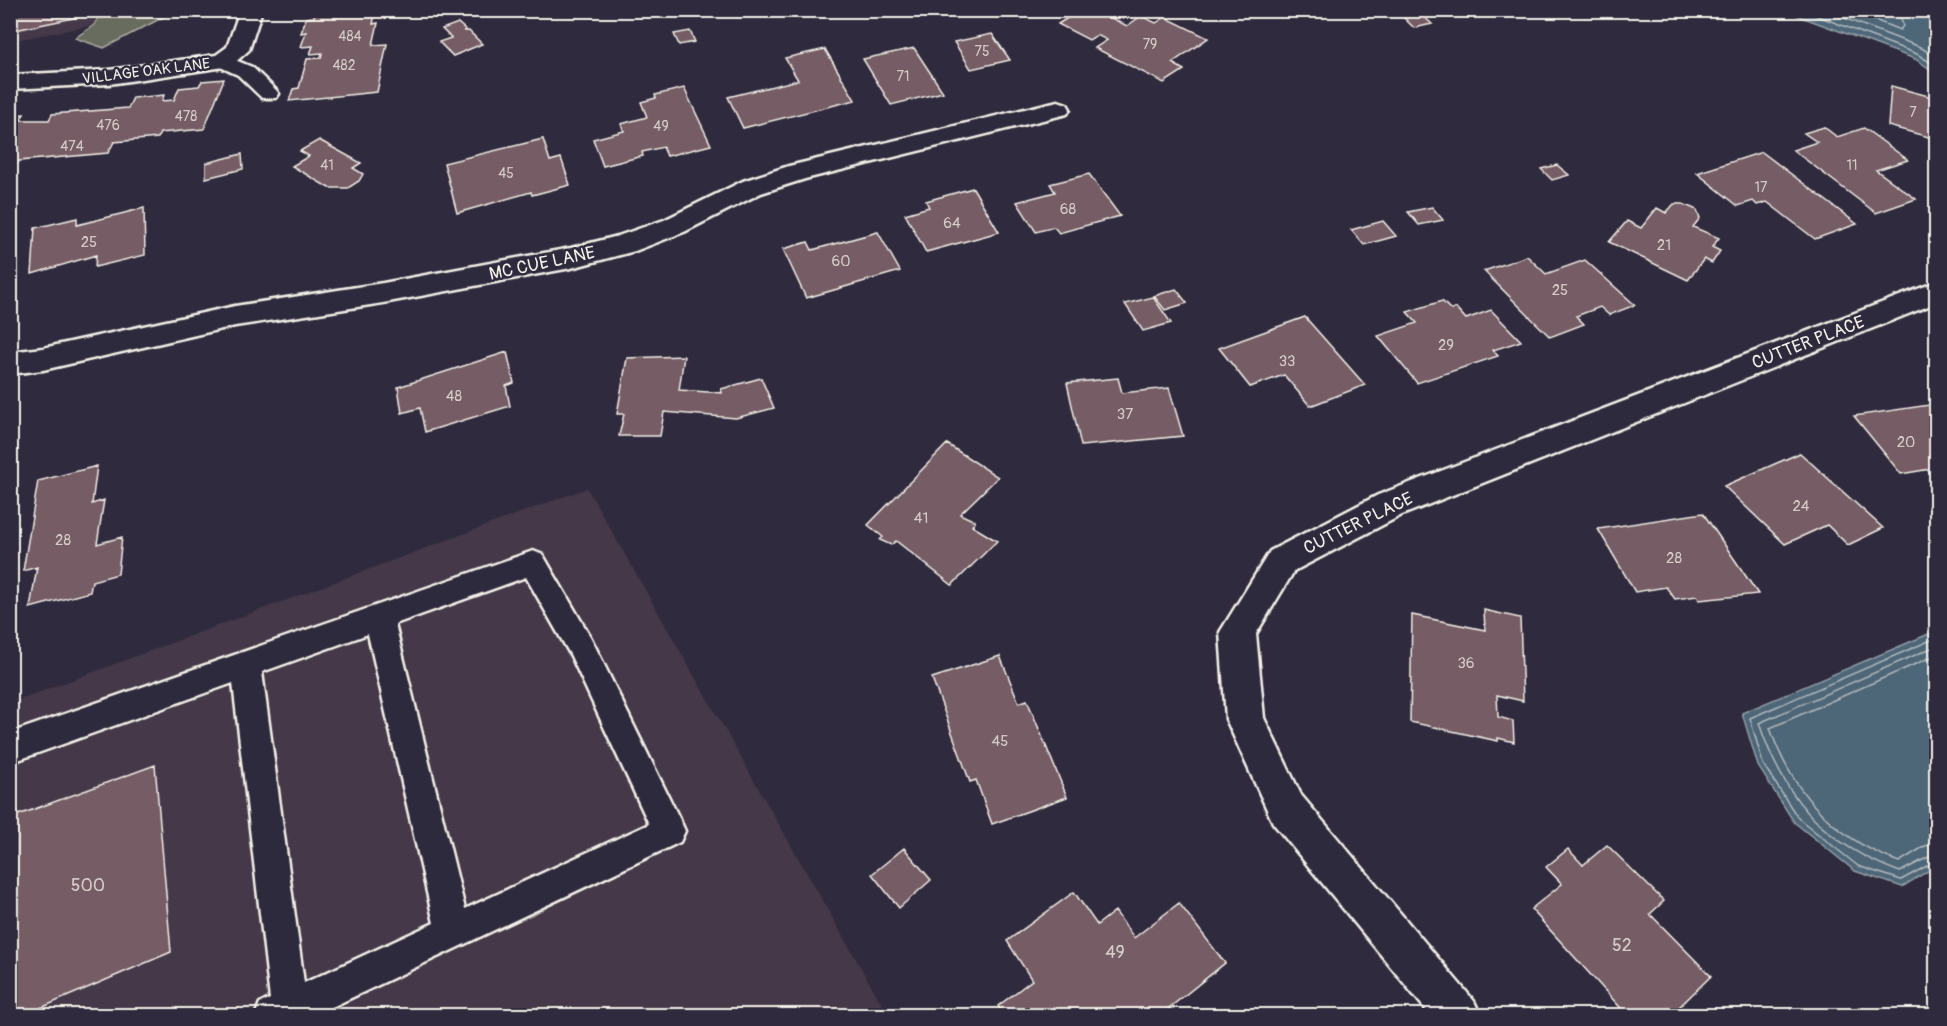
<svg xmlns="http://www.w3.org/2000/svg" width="1947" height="1026" viewBox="0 0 1947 1026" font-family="Pangolin,sans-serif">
<rect width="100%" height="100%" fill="#2f2a3d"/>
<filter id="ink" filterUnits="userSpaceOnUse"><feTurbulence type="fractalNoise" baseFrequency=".0167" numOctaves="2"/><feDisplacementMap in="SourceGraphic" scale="12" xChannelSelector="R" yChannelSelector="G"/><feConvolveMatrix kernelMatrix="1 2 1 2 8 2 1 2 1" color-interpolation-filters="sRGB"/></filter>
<g filter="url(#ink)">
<path fill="#443949" d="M11 11H102L94 25 11 41Z
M587 488 888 1015H11L10 703Z"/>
<path fill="#686c5e" stroke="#aeaea3" stroke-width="1.5" d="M102 11V10L175 11 104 48 75 38 94 25Z"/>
<path fill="#4e6678" stroke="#909ea5" stroke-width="1.5" d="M1912 10 1936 18V73L1915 59 1785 11Z
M1936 631V866L1902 887 1855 871 1794 822 1758 766 1742 713Z"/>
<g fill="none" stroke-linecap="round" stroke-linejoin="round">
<path stroke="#b2b9bb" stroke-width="1.5" d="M1802 10 1917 54 1936 66
M1823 10 1920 47 1936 57
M1849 10 1900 30 1903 26 1899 10
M1936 638 1750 718 1763 764 1798 818 1858 866 1901 880 1936 861
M1936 646 1759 723C1784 799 1824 844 1900 872L1936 853
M1936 655 1770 728C1792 793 1834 838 1899 862L1925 846 1936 844"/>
</g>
<path fill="#745c65" stroke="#f4f1e8" stroke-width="1.5" d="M10 10H79V17L10 31Z
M315 10H376L373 24 378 23 373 45 387 44 377 92 289 101 293 89 299 88 307 59 321 58 322 53 310 54 313 46 301 47 306 32 301 33 306 18 314 17Z
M1080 10H1116L1107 16 1127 26 1141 16 1156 23 1165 17 1208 38 1172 63 1184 70 1164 83 1095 48 1107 40 1097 35 1089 40 1058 24Z
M1420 13 1432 24 1414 28 1403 17Z
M458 23 466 30 464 31H469L482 44 453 56 439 42 451 38 442 29Z
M690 31 695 42 679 45 674 34Z
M992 34 1010 60 971 69 954 42Z
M914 48 943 92 891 105 863 59Z
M825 49 855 100 743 128 728 97 798 80 785 58Z
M224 79 204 129 160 133 158 138 114 142 108 153 19 161 16 167H10V115L24 114 20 120H49L52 114 128 108 133 98 164 95 162 101 174 100 179 88 199 86 202 81Z
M1891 86 1936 98V139L1888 126Z
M684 88 711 145 667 156 663 147 642 152 643 156 603 166 593 139 624 131 621 124 647 117 641 102 656 98 655 95Z
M1824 127 1837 137 1864 128 1908 160 1876 170 1916 199 1876 213 1793 150 1817 142 1804 133Z
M543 139 550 161 561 158 570 185 532 195 531 192 457 213 444 163Z
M319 140 361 163 353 168 363 174 359 181 348 188H329L292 166 309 156 300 151Z
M1762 152 1857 224 1815 239 1767 202 1757 205 1753 201 1738 206 1697 173Z
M242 154 243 169 206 178V163Z
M1557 165 1569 175 1552 180 1541 169Z
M1089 174 1120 216 1059 233 1054 227 1036 232 1017 202 1055 192 1050 184Z
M973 188 999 232 926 252 905 214 929 207 926 201Z
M1674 204H1683L1697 210 1700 218 1693 227 1719 238 1712 247 1720 251 1712 263 1704 259 1688 280 1609 242 1627 221 1641 228 1657 208 1666 213Z
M1432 207 1443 220 1419 225 1408 212Z
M144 208 145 255 95 267 96 255 32 274 35 228 77 218V225Z
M1383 221 1396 236 1364 245 1351 230Z
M878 232 900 271 806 298 783 249 808 242 812 250Z
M1527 256 1546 274 1585 260 1635 305 1609 315 1600 307 1576 316 1584 324 1550 337 1484 271Z
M1176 289 1187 303 1165 310 1154 296Z
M1153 297 1171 323 1143 331 1125 304Z
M1442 301 1451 310 1456 308 1466 319 1491 310 1521 341 1493 350 1498 356 1417 383 1378 336 1417 323 1407 312Z
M1305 317 1365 385 1310 406 1284 375 1250 387 1219 348Z
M507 352 514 383 506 386 510 406 425 432 420 408 402 413 398 387Z
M684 356 679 390 722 393 721 389 761 378 774 408 736 418 664 412 660 436H619L624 414H617L627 358Z
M1118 378 1122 393 1169 388 1183 436 1081 446 1067 383Z
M1936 404V468L1901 474 1854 416Z
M947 444 998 477 960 514 975 521 972 526 997 541 952 585 896 541 891 545 880 540 883 537 868 525Z
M1800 453 1883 528 1848 545 1827 525 1785 544 1724 486Z
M97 466 92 504 104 500 97 544 122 537 118 574 92 581 90 592 30 608 37 567 23 571 38 481Z
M1703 513 1758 594 1699 600 1697 596 1675 599 1666 587 1635 592 1598 529Z
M1484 610 1520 618 1523 701 1497 695 1498 717 1513 721 1514 742 1498 738V741L1410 722 1412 615 1485 630Z
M1000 656 1019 703 1027 700 1067 797 992 824 976 780 970 782 932 678Z
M155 765 171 952 22 1016H10V818Z
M1607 845 1664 901 1650 914 1711 976 1670 1016H1628L1531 909 1562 884 1546 867 1568 849 1583 865Z
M904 848 931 880 899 908 872 874Z
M1074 892 1097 925 1115 911 1134 938 1179 903 1225 963 1159 1016H1004L998 1006 1032 980 1007 941Z"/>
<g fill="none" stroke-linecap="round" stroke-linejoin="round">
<defs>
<path id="lane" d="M223 55 252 67 276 90 279 94 276 98H262L238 75 216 65 213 61 216 57Z
M533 551 543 555 591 638 680 820 685 831 680 842 313 1016H255L260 1003 270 999 233 683 10 763V733ZM526 577 571 656 649 824 465 909 395 624ZM368 634 434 923 304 983 262 672Z"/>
<path id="street" d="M240 10H262L249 50 231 66 109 84 10 89V75L109 70 216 55 227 47Z
M1058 101 1067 104 1070 109 1067 114 805 179 761 193 684 232 635 251 571 268 383 303 235 326 43 370 10 374V352L43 348 235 306 383 283 571 248 618 236 664 220 743 181 789 166Z
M1936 282V303L1402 515 1294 571 1256 634 1264 718 1301 795 1474 1001 1481 1016H1431L1273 823 1226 719 1220 632 1270 551 1378 495Z"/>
</defs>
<use href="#lane" stroke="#f4f1e8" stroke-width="5"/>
<use href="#street" stroke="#f4f1e8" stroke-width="5"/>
<use href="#lane" fill="#2f2a3d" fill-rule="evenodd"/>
<use href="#street" fill="#2f2a3d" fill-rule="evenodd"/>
</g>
</g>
<g text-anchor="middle" stroke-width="4.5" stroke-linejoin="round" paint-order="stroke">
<g font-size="14" fill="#d4ccc7">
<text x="350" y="41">484</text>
<text x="1150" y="49">79</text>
<text x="982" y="56">75</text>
<text x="344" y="70">482</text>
<text x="903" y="81">71</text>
<text x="1913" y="117">7</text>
<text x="186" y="121">478</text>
<text x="108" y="130">476</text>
<text x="661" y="131">49</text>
<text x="72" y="151">474</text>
<text x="327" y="170">41</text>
<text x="1852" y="170">11</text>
<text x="506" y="178">45</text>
<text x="1761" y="192">17</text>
</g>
<g font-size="15" fill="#f4f1e8" stroke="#2f2a3d">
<text transform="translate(146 71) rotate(-7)" y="5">VILLAGE OAK LANE</text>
</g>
<g font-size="15" fill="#d4ccc7">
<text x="1068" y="214">68</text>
<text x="952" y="228">64</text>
<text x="89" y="247">25</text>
<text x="1664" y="250">21</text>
<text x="841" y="266">60</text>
<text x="1560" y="295">25</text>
<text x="1446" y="350">29</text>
<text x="1287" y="366">33</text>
<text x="454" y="401">48</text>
<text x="1125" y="419">37</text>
<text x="1906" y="447">20</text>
<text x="1801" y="511">24</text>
<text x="921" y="523">41</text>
<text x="63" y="545">28</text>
<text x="1674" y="563">28</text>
<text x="1466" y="668">36</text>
<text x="1000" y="746">45</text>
</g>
<g font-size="18" fill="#f4f1e8" stroke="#2f2a3d">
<text transform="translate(542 263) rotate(-12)" y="6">MC CUE LANE</text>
<text transform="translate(1808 342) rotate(-21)" y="6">CUTTER PLACE</text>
<text transform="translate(1358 523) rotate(-26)" y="6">CUTTER PLACE</text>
</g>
<g font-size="18" fill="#d4ccc7">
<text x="88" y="891">500</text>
<text x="1622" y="951">52</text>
<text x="1115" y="958">49</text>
</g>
</g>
<rect width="1947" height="1026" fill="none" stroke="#2f2a3d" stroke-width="36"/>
<rect x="18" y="18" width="1911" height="990" fill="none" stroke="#f4f1e8" stroke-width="2" filter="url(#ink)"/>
</svg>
